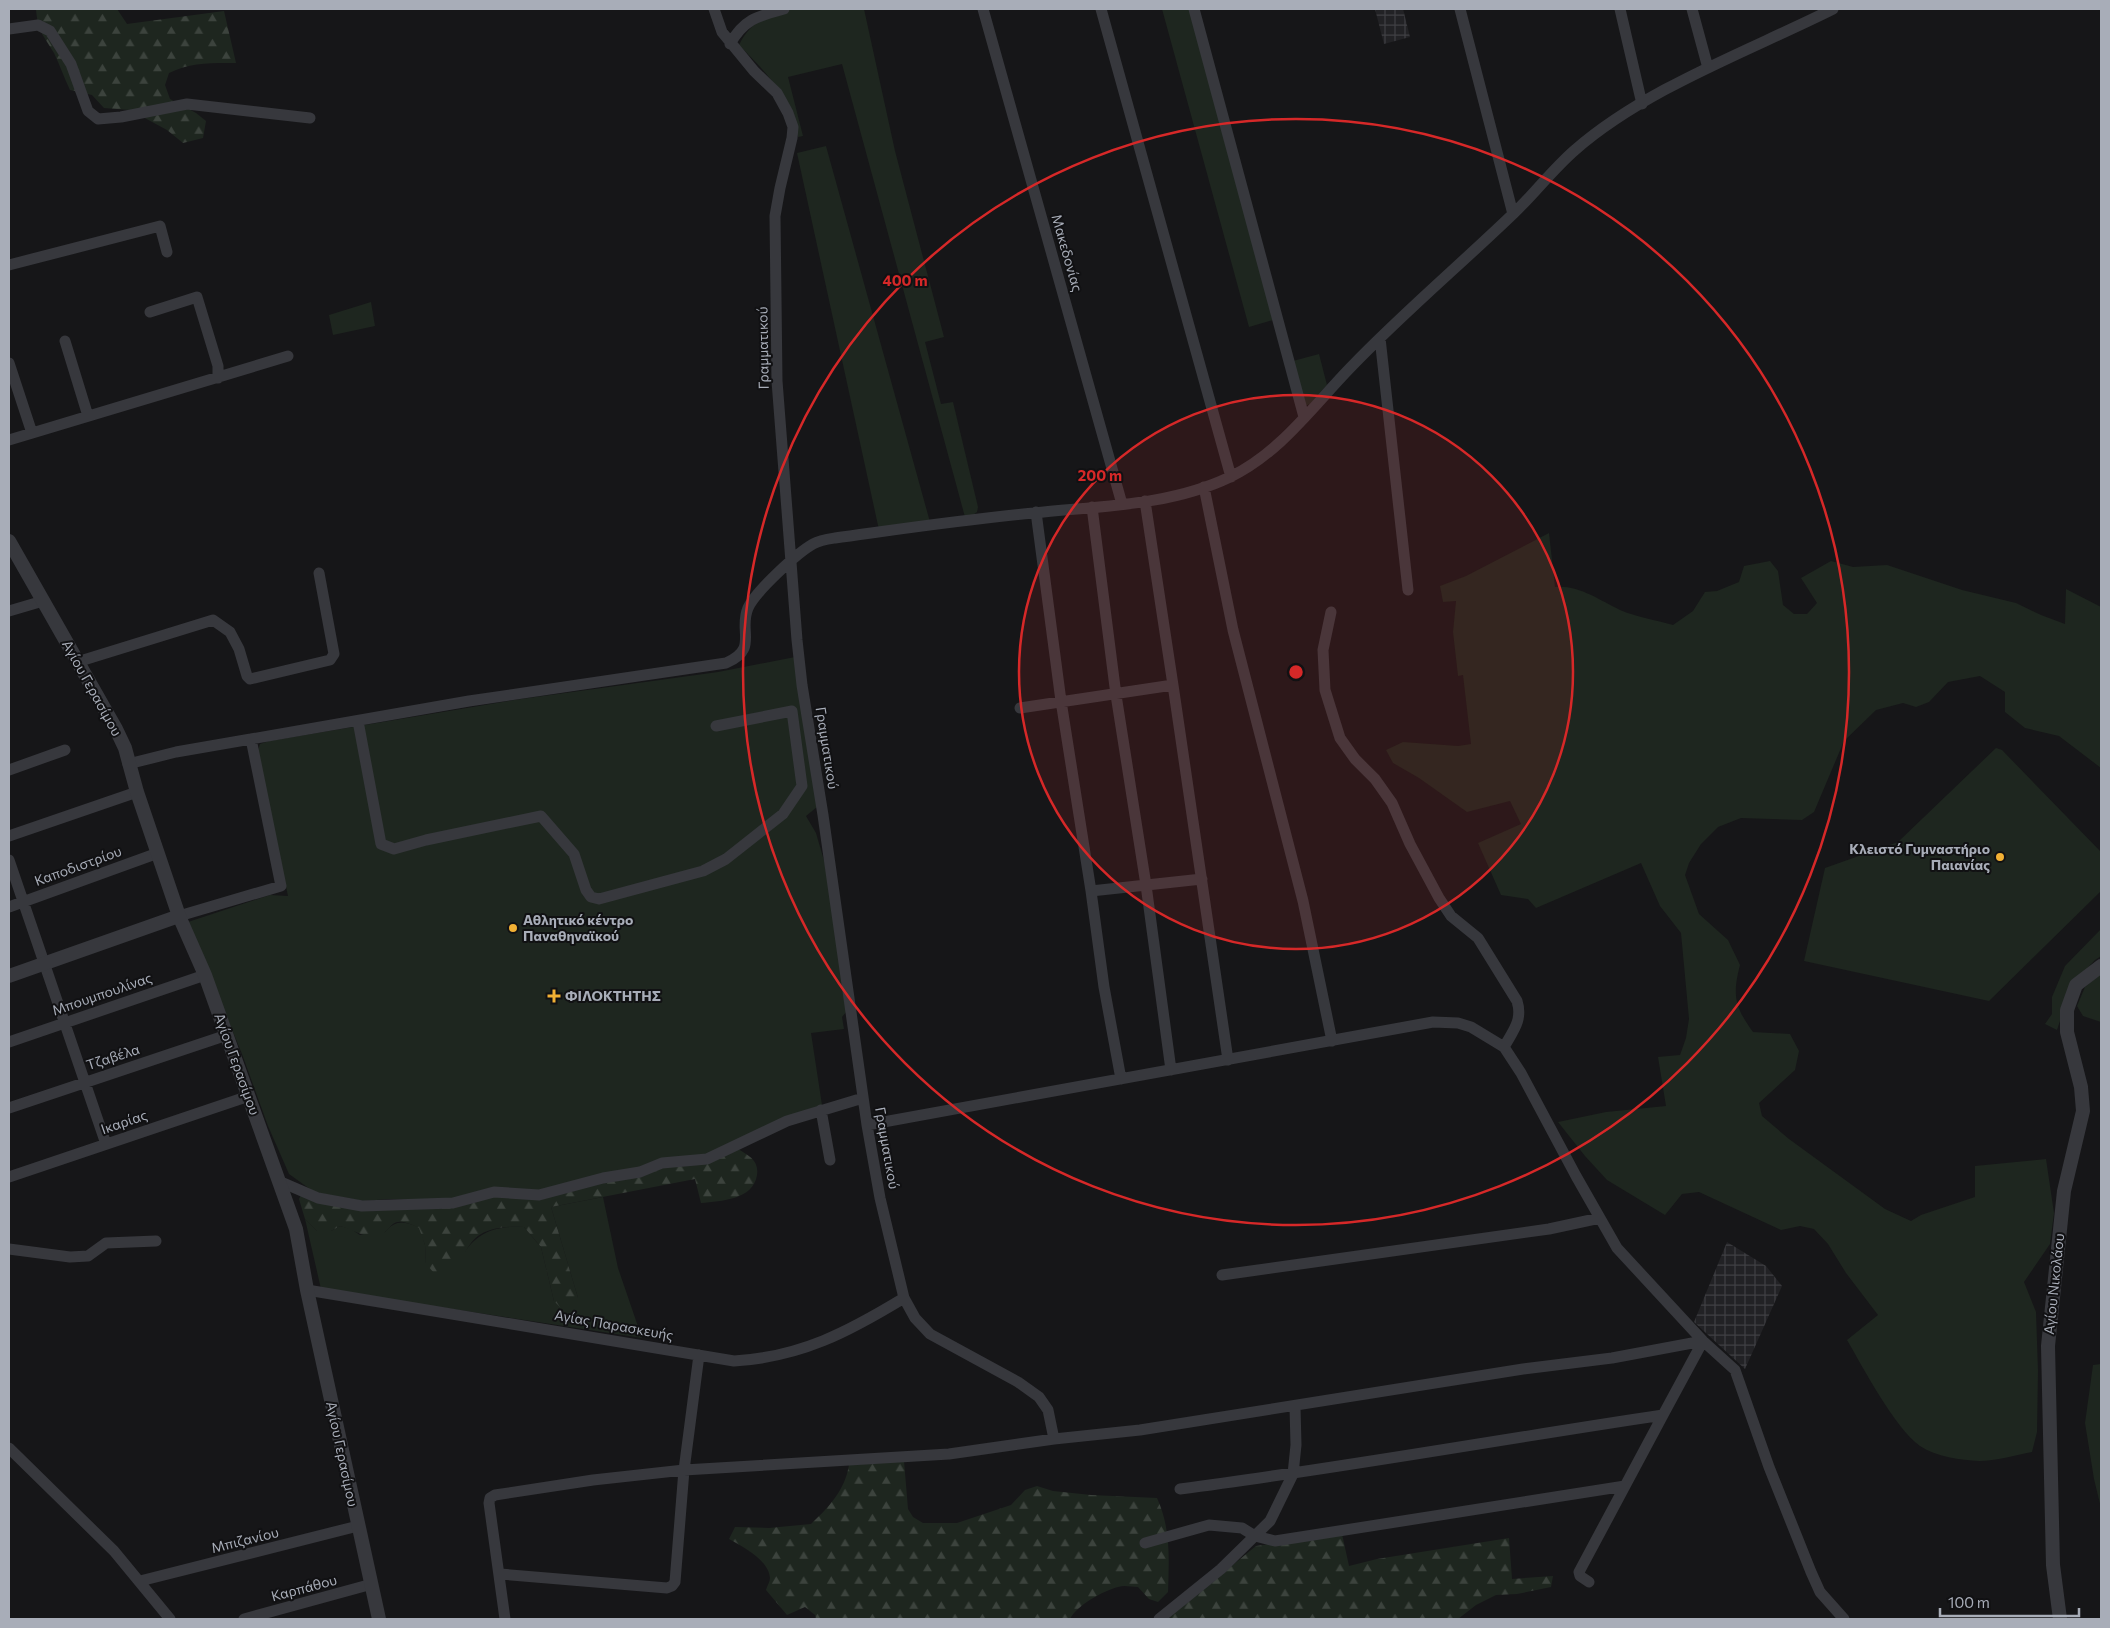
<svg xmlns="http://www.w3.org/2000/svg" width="2110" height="1628" viewBox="0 0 2110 1628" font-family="Commissioner,sans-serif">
<defs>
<pattern id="industrial-grid" width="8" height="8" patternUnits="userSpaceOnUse" patternTransform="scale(1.25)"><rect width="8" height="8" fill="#222225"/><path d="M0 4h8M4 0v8" fill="none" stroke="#3f3f43"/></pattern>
<pattern id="forest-firs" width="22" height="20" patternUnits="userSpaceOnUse" patternTransform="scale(1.25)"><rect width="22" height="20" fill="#1e261f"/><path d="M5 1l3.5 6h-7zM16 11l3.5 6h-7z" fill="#3c433d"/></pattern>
</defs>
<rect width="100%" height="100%" fill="#161618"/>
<path fill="url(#industrial-grid)" d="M1375 9H1403L1410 37 1384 44Z
M1727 1242 1766 1266 1782 1286 1745 1369 1694 1322Z"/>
<path fill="#1e261f" d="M790 9H864L895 151 944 337 925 342 941 404 953 402 978 507 977 512 973 515 965 517 842 64 788 77 803 136 798 137C792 99 765 71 739 45 750 22 767 15 790 9Z
M1162 9H1190L1273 320 1249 327Z
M826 146 930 522 879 530 797 153Z
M371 302 375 326 333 335 329 315Z
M1319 354 1327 385 1310 404 1305 406 1293 361Z
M1549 533 1555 587C1579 585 1599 600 1620 610 1636 617 1656 620 1673 625L1693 611 1705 592 1717 591 1739 582 1744 566 1770 561 1778 571 1783 605 1794 614H1807L1817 603 1801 578 1831 561 1853 567 1887 565 1962 590 2016 603 2041 615 2065 624 2066 589 2101 607V768L2059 736 2025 728 2005 712V692L1980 676 1948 682 1929 702 1916 707 1903 703 1876 710 1844 741 1814 812 1802 820 1741 818 1718 827 1701 844 1689 863 1685 875 1699 914 1728 940 1740 965C1732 996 1735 1007 1753 1032L1790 1034 1799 1051 1795 1070 1759 1103 1762 1116 1789 1139 1885 1209 1911 1221 1921 1215 1975 1197V1166L2046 1159 2054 1213 2050 1244 2024 1282 2036 1312 2038 1371 2037 1432 2032 1452C2015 1455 1996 1461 1979 1461 1961 1460 1936 1457 1920 1446 1894 1427 1864 1369 1847 1340L1878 1315 1846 1273 1828 1244 1814 1229 1800 1226 1781 1230 1699 1192 1682 1194 1665 1215 1607 1180 1585 1156 1558 1122 1606 1112 1666 1106 1658 1057 1680 1055 1686 1038 1689 1019 1681 933 1660 906 1641 863 1536 908 1528 899 1501 895 1478 843 1521 824 1510 801 1467 812 1419 778 1393 763 1386 750 1403 742 1458 746 1471 744 1463 675 1458 676 1453 632 1456 601 1443 602 1440 586 1466 576Z
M795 657 817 807 806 816 816 833 825 864 847 1011 842 1017 844 1029 811 1033 822 1105 712 1154 635 1170 549 1190 452 1200 389 1199 364 1201 314 1192 289 1174 268 1126 242 1054 188 922 270 895 288 896 257 753 260 744 269 741 514 700 718 672Z
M1996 748 2002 750 2101 852V891L1989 1001 1804 961 1825 868 1898 842Z
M2101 929V956L2095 960 2072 984 2057 1030 2045 1024 2052 1014V997L2065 966Z
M2101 973V1022L2083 1016 2077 1006 2085 987Z
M603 1197 618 1268 642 1338 321 1289 305 1219 317 1231H331L340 1226 351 1229 360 1235 385 1232C396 1219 405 1221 420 1228L425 1245 426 1263 458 1262C474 1234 491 1225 524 1227L541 1247 554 1301 578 1298 551 1207Z
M2101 1364V1508L2094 1479 2085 1423 2093 1365Z"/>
<path fill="url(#forest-firs)" d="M36 9H117L127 24 224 11 236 63C212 63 191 62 169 73L165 85 170 99 196 113 206 121 203 138 183 143 167 130 130 110 104 108 92 95 70 90C64 78 60 65 54 53 43 34 38 33 36 9Z
M738 1149C749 1156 759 1160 757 1175 753 1200 721 1201 701 1203L695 1179 551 1207 578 1298 576 1310 567 1314 554 1301 541 1247 524 1227C510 1226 493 1227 481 1234 465 1243 463 1265 447 1273 444 1274 438 1274 435 1274L426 1264 425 1245 419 1228C385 1211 396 1234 374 1236 362 1237 352 1229 340 1226L331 1231H317L305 1219 299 1199 301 1195 365 1210 495 1196 543 1197Z
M904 1461 908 1509 913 1517 923 1523H957L1011 1505 1025 1490 1037 1486 1053 1491 1091 1495 1157 1498C1171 1528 1169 1560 1168 1592L1158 1602 1149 1599 1138 1587C1132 1587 1124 1585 1118 1587 1103 1591 1077 1605 1070 1619H816L815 1615 805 1607 787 1615 766 1590C767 1586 770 1582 770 1578 769 1560 743 1547 729 1539L735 1527 769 1528 811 1524C829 1507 845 1490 849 1465Z
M1342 1534 1349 1566 1377 1559 1509 1538 1512 1579 1553 1576 1551 1587 1517 1594 1496 1595 1476 1605 1458 1619H1167L1256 1546Z"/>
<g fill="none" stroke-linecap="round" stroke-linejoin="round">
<path stroke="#37383d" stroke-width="11" d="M714 9 722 32 754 71 777 93 788 113 793 127 792 138 780 188 775 216 777 381 797 640 802 685 823 815 867 1125 880 1198 904 1298 915 1318 930 1334 1018 1382 1039 1397 1048 1410 1054 1439
M983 9 1122 504
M1101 9 1231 477
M1194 9 1304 417
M1460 9 1513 214
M1620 9 1642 104
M1692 9 1708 68
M9 29 38 25 50 31 71 64 88 111 98 119 121 117 187 104 310 118
M730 44C744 19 758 16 784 9
M9 265 160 226 167 252
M150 312 197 297 218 366V378
M1380 338 1408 590
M65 341 88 416
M9 363 32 433
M9 440 288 356
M1204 487 1233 630 1303 901 1332 1041
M1092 507 1116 695 1146 885 1171 1070
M1036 512 1061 701 1091 891 1104 987 1121 1079
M9 611 43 601
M1331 612 1323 650 1325 690 1340 738 1355 759 1375 779 1392 803 1410 844 1439 898 1451 916 1478 938 1517 1001C1523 1020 1513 1031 1504 1047
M77 662 213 620 230 632 239 649 247 676 250 679 330 660 334 654 319 573
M1173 685 1228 1060
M1020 708 1173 685 1145 501
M358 721 381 844 394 849 426 840 541 816 574 854 586 890 591 897 599 899 703 871 726 859 783 814 802 786 792 711 716 726
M251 739 469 701 726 663C759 649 738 631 748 608 755 592 797 553 813 544 820 540 828 539 835 538 901 529 968 519 1034 513 1099 506 1170 506 1230 477 1280 453 1313 406 1351 367 1403 313 1460 265 1514 213 1535 193 1553 169 1575 150 1646 88 1749 51 1833 9
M128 764 176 752 251 739 281 886 179 916
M9 770 65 750
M9 836 137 792
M9 860 106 1144
M1091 891 1202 879
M9 907 158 853
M9 1042 205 975
M9 1108 227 1035
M821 1110 830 1160
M867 1125 1433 1022 1458 1023 1471 1027 1504 1047 1521 1073 1576 1176 1617 1248 1703 1341 1735 1370 1769 1467 1811 1572 1820 1592 1844 1619
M9 1177 249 1096
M281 1182 318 1198 362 1206 453 1203 494 1192 539 1195 603 1178 640 1172 662 1163 707 1159 787 1121 863 1098
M9 1249 70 1257 88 1256 106 1243 156 1241
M1222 1275 1549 1229 1600 1218
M307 1290 734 1361C801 1357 848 1332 904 1298
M9 1448 114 1551 170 1619
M1180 1489C1342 1468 1502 1439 1663 1415L1703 1341
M1145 1543 1209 1525 1242 1528 1255 1536 1275 1541 1625 1486 1663 1415
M500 1574 667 1588 672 1586 675 1582 684 1470 699 1355
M140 1581 358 1526
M1589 1582 1580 1576 1579 1572 1625 1486
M244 1619 372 1584
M505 1619 489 1503 490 1498 495 1495 593 1480 684 1470 949 1454 1054 1439 1140 1430 1523 1369 1612 1358 1703 1341
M1159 1619 1221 1569 1270 1521 1293 1474 1296 1445 1295 1407"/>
<path stroke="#37383d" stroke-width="14" d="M9 541 116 729 125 748 137 792 179 916 205 975 296 1229 307 1290 379 1619
M9 976 179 916
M2060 1619 2053 1565 2048 1346 2064 1191 2083 1111 2081 1087 2067 1032V1010L2076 985 2101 966"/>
</g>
<circle cx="1296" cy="672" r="277" fill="#d62828" fill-opacity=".12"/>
<g fill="none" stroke="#d62828" stroke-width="2.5">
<circle cx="1296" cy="672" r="277"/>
<circle cx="1296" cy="672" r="553"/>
</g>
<g fill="#f2b134" stroke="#111113" stroke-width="2">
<circle cx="2000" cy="857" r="5"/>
<circle cx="513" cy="928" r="5"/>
<path d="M551.5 988.5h5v5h5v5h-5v5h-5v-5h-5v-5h5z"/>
</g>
<g text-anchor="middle" stroke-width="4" stroke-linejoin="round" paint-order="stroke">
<g font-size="14" fill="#a8adb8" stroke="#111113">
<text transform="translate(1067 253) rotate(74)" y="5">Μακεδονίας</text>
<text transform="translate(763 348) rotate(-91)" y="5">Γραμματικού</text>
<text transform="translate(92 688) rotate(61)" y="5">Αγίου Γερασίμου</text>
<text transform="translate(827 748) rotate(81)" y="5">Γραμματικού</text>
<text transform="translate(78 866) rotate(-20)" y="5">Καποδιστρίου</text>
<text transform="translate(102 994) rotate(-19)" y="5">Μπουμπουλίνας</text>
<text transform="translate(113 1057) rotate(-18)" y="5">Τζαβέλα</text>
<text transform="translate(237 1064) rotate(70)" y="5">Αγίου Γερασίμου</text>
<text transform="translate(124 1122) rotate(-19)" y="5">Ικαρίας</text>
<text transform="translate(887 1148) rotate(80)" y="5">Γραμματικού</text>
<text transform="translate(2054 1284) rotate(-84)" y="5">Αγίου Νικολάου</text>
<text transform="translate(614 1325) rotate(10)" y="5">Αγίας Παρασκευής</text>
<text transform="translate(342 1454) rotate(78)" y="5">Αγίου Γερασίμου</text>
<text transform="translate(245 1540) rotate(-14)" y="5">Μπιζανίου</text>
<text transform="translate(304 1588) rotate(-15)" y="5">Καρπάθου</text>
</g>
<g font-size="14" font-weight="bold" fill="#a8adb8" stroke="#111113" text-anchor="start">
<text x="1990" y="854" text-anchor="end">Κλειστό Γυμναστήριο<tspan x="1990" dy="16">Παιανίας</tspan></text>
<text x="523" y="925">Αθλητικό κέντρο<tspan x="523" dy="16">Παναθηναϊκού</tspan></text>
<text x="565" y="1001">ΦΙΛΟΚΤΗΤΗΣ</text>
</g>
</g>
<circle cx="1296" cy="672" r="8" fill="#d62828" stroke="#111113" stroke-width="2.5"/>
<g font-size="15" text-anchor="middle" font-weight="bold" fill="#d62828" stroke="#111113" stroke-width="4" stroke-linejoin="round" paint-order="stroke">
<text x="905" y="286">400 m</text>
<text x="1100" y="481">200 m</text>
</g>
<rect width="2110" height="1628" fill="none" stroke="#a8adb8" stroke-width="20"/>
<path d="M1940 1608v8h139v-8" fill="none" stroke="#a8adb8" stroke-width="2.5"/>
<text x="1948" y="1608" font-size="15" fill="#a8adb8" stroke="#111113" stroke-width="4" paint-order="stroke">100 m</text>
</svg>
